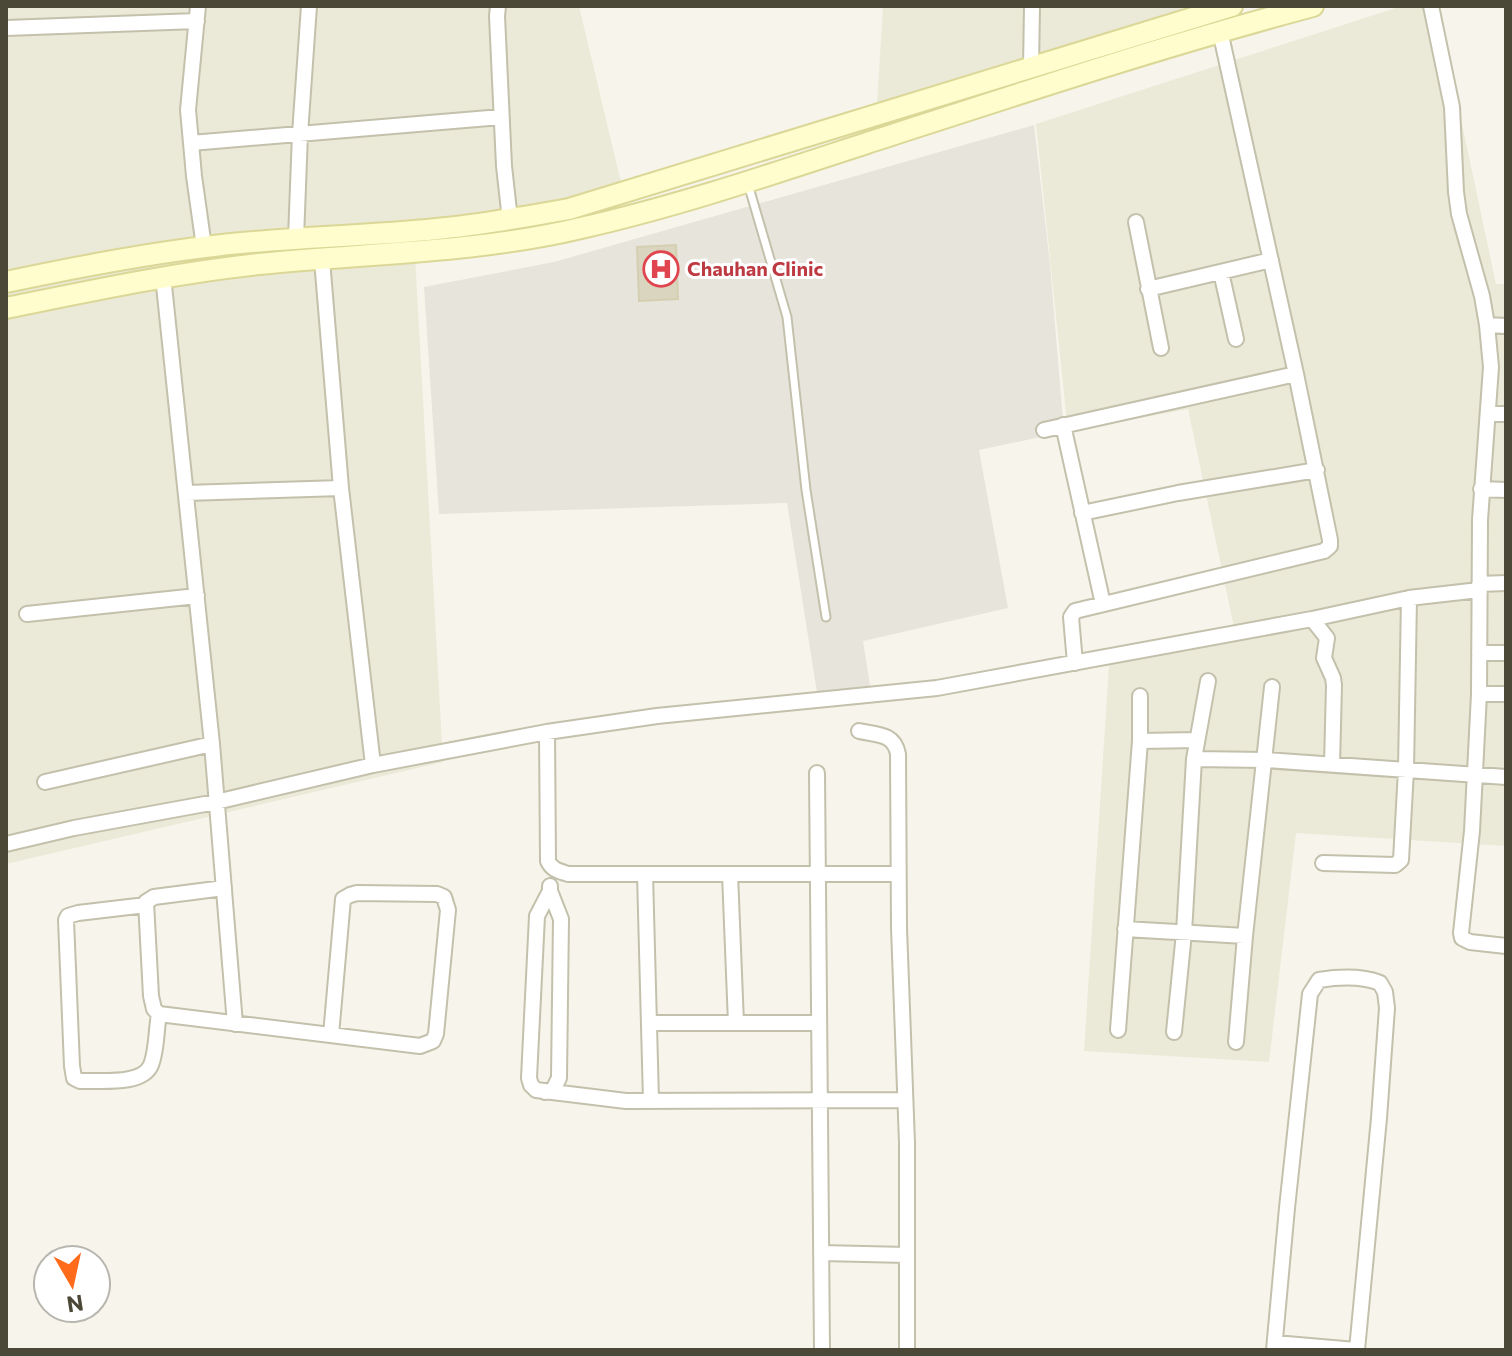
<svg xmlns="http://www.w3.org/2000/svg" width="1512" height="1356" viewBox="0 0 1512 1356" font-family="Commissioner,sans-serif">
<rect width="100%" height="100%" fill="#f7f5eb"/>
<path fill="#ebe9d8" d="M6 6H579L624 195 414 237 443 762 6 864Z
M883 6H1224L877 105Z
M1402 6H1437L1496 284H1506V846L1296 833 1269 1062 1084 1051 1109 665 1235 632 1188 409 1068 432 1036 124Z"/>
<path fill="#e7e4dc" d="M1034 125 1050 264 1064 432 979 450 1008 608 863 641 871 692 818 699 787 503 439 514 424 287 554 262Z"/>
<path fill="#dad5bf" stroke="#d5cfb1" stroke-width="2" d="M676 245 678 299 639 301 637 247Z"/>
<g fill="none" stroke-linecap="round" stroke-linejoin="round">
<defs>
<path id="lane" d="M748 184 787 317 806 490 826 617"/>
<path id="street" d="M198 6 188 110 194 176 204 247
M498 6 497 16 504 166 510 220
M1431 6 1452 107 1456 192 1459 214 1482 296 1487 325 1491 367 1480 520 1479 694 1472 831 1461 933 1462 938 1470 942 1506 946
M6 28 197 21
M1031 68 1032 6
M191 143 501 117
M1136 222 1161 348
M296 238 300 134 309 6
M322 260 341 488 373 765
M1221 272 1236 339
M163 276 212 744 235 1024
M1148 289 1271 260
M1487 325 1506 326
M1488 414H1506
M1063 425 1103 604
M1044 430 1296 374 1220 31
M1481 489 1506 490
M186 493 341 488
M1082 513 1178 493 1317 470
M1479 584 1506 583
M27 614 197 596
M1312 619 1327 638 1324 658 1333 678 1334 685 1332 765
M1479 653H1506
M1075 663 1071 617 1075 611 1324 551 1330 546V540L1296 374
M1479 694H1506
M859 731C877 735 894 733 898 754L899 928 907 1143V1350
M547 732 548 861C552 870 559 871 568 874H898
M1140 741 1197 740
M1194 759 1265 760 1506 777
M817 773 822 1350
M45 782 212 744
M6 844 74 828 216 802 373 765 547 732 657 716 937 688 1312 619 1409 598 1479 590
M1323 863 1395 865 1401 860 1406 770 1409 598
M645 874 651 1101
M730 874 736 1023
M224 888 154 897 146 902 151 996 154 1009 159 1014 420 1046 433 1041 436 1034 448 910 444 897 437 894 357 893 350 895 343 899 331 1035
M550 891 537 916 529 1078 531 1085 536 1090 626 1101 905 1100
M146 905 78 913 68 916 66 920 72 1066 74 1078 80 1081C99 1080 142 1086 151 1065 157 1050 156 1030 159 1014
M1125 929 1245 936
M649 1023H819
M1118 1030 1140 741V696
M1174 1032 1184 933 1194 759 1208 681
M1236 1042 1245 936 1272 687
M545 1092 553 1090 559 1078 561 919 550 891V886
M821 1253 907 1255
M1275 1343 1356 1350
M1274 1350 1287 1208 1310 994 1319 980C1338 977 1362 976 1380 983L1385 992 1387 1008 1379 1118 1357 1350"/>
<path id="secondary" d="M6 282C72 268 138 255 205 247 282 237 359 237 436 229 481 225 525 217 569 209L1232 6
M6 308C90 291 174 273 259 264 366 253 476 253 581 228 678 206 772 174 867 143 1015 95 1163 46 1313 6"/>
</defs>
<use href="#lane" stroke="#c3c0ac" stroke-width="11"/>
<use href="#street" stroke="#c3c0ac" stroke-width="18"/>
<use href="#secondary" stroke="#dbd797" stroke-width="24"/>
<use href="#lane" stroke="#fff" stroke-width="7"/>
<use href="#street" stroke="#fff" stroke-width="14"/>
<use href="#secondary" stroke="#fffdcd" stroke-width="20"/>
</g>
<defs>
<symbol id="hospital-ring" viewBox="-11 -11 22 22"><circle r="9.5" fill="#fff" stroke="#e0444e" stroke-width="1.5"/><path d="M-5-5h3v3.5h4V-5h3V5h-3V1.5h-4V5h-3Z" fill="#e0444e"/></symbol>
</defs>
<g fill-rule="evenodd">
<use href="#hospital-ring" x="641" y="249" width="40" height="40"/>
</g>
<g text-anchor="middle" stroke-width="6" stroke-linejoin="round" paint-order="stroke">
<g font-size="20" font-weight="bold" fill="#be3a42" stroke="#fff" text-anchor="start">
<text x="687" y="276">Chauhan Clinic</text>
</g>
</g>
<rect width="1512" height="1356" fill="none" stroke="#4c4837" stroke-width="16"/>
<g transform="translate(72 1284) rotate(171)"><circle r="38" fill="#ffffff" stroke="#b7b6af" stroke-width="2"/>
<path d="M0-6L14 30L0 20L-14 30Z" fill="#ff6b1a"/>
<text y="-12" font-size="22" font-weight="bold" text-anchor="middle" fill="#4c4837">N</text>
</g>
</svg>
